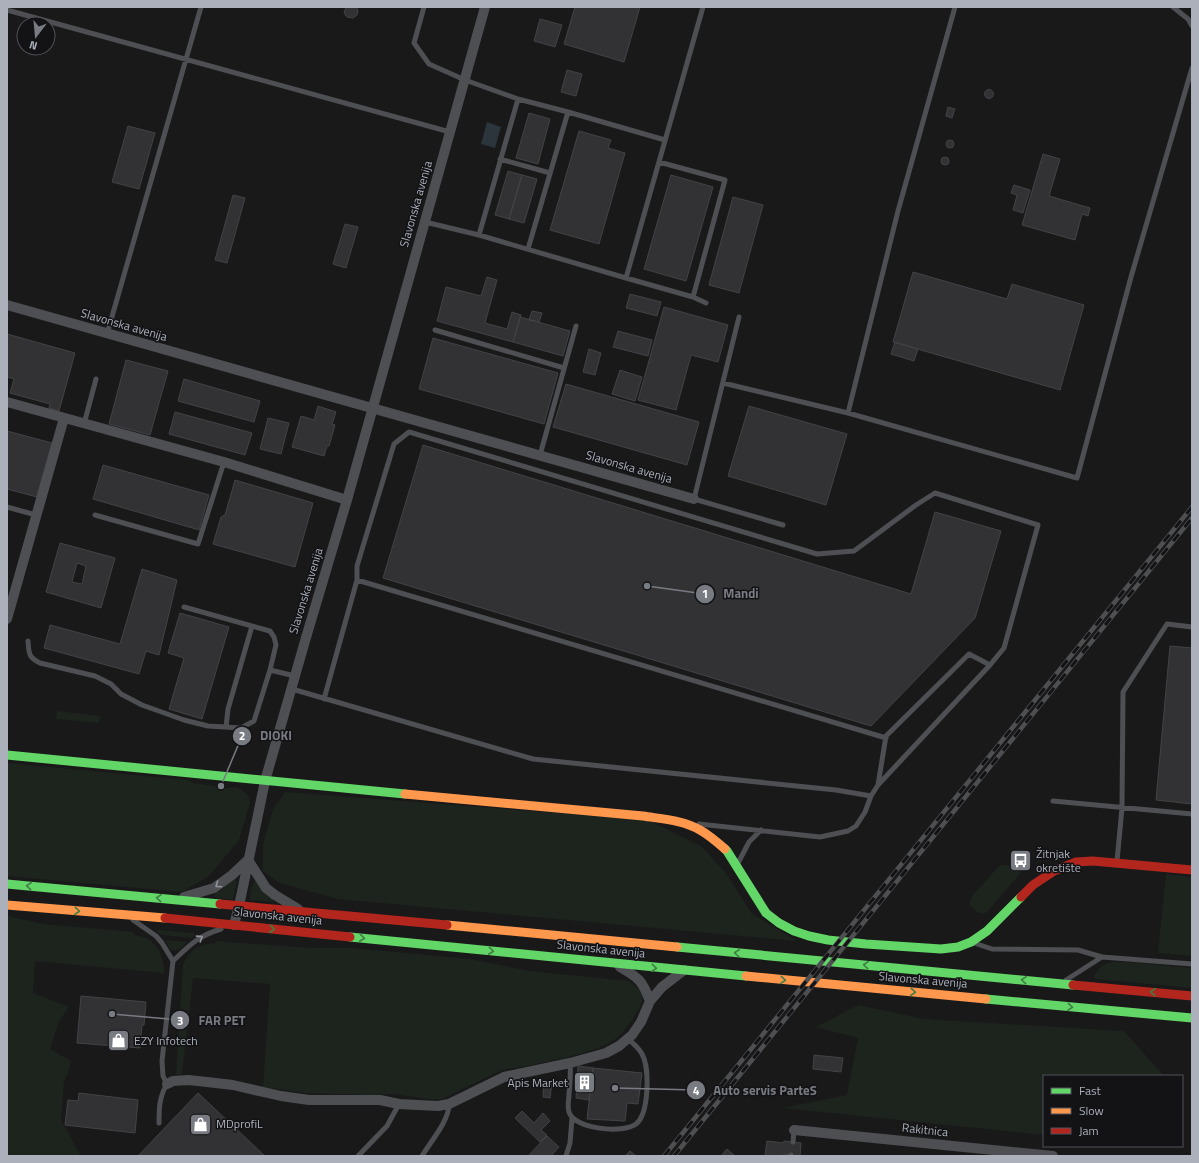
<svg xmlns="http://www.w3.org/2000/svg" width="1199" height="1163" viewBox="0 0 1199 1163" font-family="'Titillium Web',sans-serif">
<rect width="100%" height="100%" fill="#19191a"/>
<path fill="#1d241e" d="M57 711 100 716 99 723 56 719Z
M7 763 188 780 193 783 227 788 237 787 246 793 249 798 250 803 239 840 209 876 182 892 7 876Z
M285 792 648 820 701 846 725 872 752 914 797 941 338 899 279 883 263 871V845L273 809Z
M1004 865 1025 866 1026 867 988 911 984 913H979L970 906V901L972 896 999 866Z
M1166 874 1192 877V956L1158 953Z
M234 879 237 881 233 900 214 897 215 893 221 890Z
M256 881 272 898 273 900V902L250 900V897L253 883Z
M7 916 43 924 134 932 133 935C140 936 147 937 151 941 160 948 165 963 164 973L35 961 33 993 69 1007 59 1021 50 1049 71 1061 68 1074 64 1081 61 1120 81 1156H7Z
M158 930 193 933 195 935 192 938 162 935 157 932Z
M165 940 187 942C181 948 179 952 170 949Z
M216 941 312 948H353L470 959 530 971 628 981C643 991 647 996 637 1012 631 1021 626 1030 618 1037 601 1051 568 1057 546 1062 532 1065 518 1068 504 1069L442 1099C420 1101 398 1091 375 1095L306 1093 263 1087 270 984 193 978 182 1074 176 1075 183 965C190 949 199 945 216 943Z
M1112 962H1124L1192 968V988L1095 979 1094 977C1099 967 1101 965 1112 962Z
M858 1005 924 1019 1124 1031 1162 1074V1076H1044V1135L783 1108 847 1095 858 1038 816 1027Z"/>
<path fill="#2c353c" d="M487 122 501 127 495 148 481 144Z"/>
<path fill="#323234" stroke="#424346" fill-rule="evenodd" d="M346 7H357L358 11 357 15 353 18 347 17 344 13Z
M575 7H640L624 62 564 44Z
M540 19 562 25 555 47 534 41Z
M567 70 582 74 576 96 561 92Z
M984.5 94a4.5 4.5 0 1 1 9 0a4.5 4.5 0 1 1-9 0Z
M948 107 955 109 952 118 946 116Z
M529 113 550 119 538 164 516 158Z
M128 126 155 133 139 189 112 182Z
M579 131 611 140 608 148 625 153 599 244 550 230Z
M946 144a4 4 0 1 1 8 0a4 4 0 1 1-8 0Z
M1043 154 1060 159 1049 196 1090 208 1088 216 1082 214 1075 240 1022 225Z
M941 161a4 4 0 1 1 8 0a4 4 0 1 1-8 0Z
M508 171 522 175 509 219 495 215Z
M522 175 537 179 524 223 509 219Z
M671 175 713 187 686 281 644 269Z
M1014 185 1030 190 1023 213 1013 210 1017 195 1011 193Z
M233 195 245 198 227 263 215 260Z
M733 197 763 205 739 293 709 285Z
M345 224 358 227 346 268 333 264Z
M913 272 1007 299 1012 284 1084 305 1060 390 893 342Z
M487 277 497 280 485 323 507 329 512 312 521 315 513 342 437 321 446 287 481 296Z
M630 294 661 302 657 316 626 308Z
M664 307 728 325 718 362 691 355 676 410 638 400Z
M532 311 542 313 539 322 529 320Z
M520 317 570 331 563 356 513 342Z
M618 331 652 340 648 356 613 347Z
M7 334 75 353 59 411 49 408 50 404 10 393 14 379 7 377Z
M433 338 558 373 544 424 419 389Z
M895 342 918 349 914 361 891 354Z
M589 349 601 353 595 375 583 372Z
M126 360 168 371 150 435 109 424Z
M620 370 642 377 635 401 612 394Z
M184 379 260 401 254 422 178 401Z
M566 384 699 422 687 465 553 427Z
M318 406 336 412 332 424 335 425 329 446H327L324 456 292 447 301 416 314 420Z
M749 406 847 434 826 505 728 476Z
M175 412 252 433 245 455 169 434Z
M268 418 289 423 281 454 260 449Z
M7 431 52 443 37 497 7 489Z
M423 445 911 594 935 512 1001 531 975 618 871 726 383 578Z
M103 465 209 495 199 530 93 499Z
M235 480 313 503 295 567 213 544 221 517 225 515Z
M60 543 115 558 101 608 46 592ZM77 563 86 566 82 584 72 582Z
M142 569 177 580 159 655 146 651 139 674 44 648 50 625 120 644Z
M180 613 229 627 202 719 169 709 184 658 168 653Z
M1170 646 1192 648V804L1156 800Z
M81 996 146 1002 144 1025H142L140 1048 77 1043Z
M814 1055 843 1058 841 1072 813 1069Z
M578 1066 593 1068 589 1100 576 1098Z
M593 1068 642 1073 638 1104 627 1103 625 1121 587 1119Z
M552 1081 550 1098 543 1097 544 1082Z
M79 1093 138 1100 135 1133 65 1125 68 1100 78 1101Z
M198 1093 265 1156H138Z
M522 1111 534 1123 543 1113 550 1121 541 1130 547 1135 540 1142 515 1118Z
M547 1136 559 1147 551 1156H528Z
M767 1141 783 1143 784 1141 801 1143 800 1156 784 1154V1156H765Z
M727 1149 735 1156H721Z
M630 1151 636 1156H625Z"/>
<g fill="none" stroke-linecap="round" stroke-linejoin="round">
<path stroke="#4d4f53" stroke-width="5" d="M424 7 414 43 429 64 465 80 518 99 568 112 665 140
M1173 7 1188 19 1192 26
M7 10 450 132
M500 159 550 173
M659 162 725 180 693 297
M425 222 479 235 626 278 703 7
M479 235 518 99
M528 249 568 112
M626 278 693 297 706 303
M739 317 694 499 783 525
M435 330 564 368
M107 334 201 7
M723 383 848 413 1077 478 1131 277 1192 68
M848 413 898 211 955 7
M84 424 96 379
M540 455 576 326
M7 507 36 515
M95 515 198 544 224 462
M357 580 886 738
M184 607 270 631 274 637 276 645 270 670 295 676
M28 641C29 653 28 657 40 663L95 676 111 684 121 694 142 705 184 720 208 726 241 728 254 721 270 670
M292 689 533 759 836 790 871 796 865 812 856 826 848 831 820 837 699 824
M324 699 357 580V566L394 444 409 432 817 554 854 551 916 505 935 493 1038 525 1004 648 990 665 878 785
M226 727 228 709 252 626
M871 796 878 785 886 736 969 654 990 665
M1053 801 1192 814
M1117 861 1122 808 1123 692 1167 624 1192 627
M738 863 749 842 761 830
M133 920 156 936 162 943 173 961 162 1061 163 1076 167 1084C159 1097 159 1109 159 1123
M974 943 992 949 1078 950 1102 957 1192 964
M173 961C190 945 198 936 221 929
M1066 980 1102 957
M570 1063C571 1073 570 1083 569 1094 569 1100 567 1106 569 1112 574 1129 623 1134 636 1124 649 1114 650 1068 642 1054 639 1048 633 1043 627 1038
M793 1142 794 1130
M358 1156 387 1126 399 1104
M422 1156C431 1141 449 1121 449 1104
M566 1156 570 1143 572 1118
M791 1156V1155"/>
<path stroke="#4d4f53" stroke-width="10" d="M7 305 694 499
M7 402 224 462 347 500
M7 619 64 418
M248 860 266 888 275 895 298 909
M184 897 214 888 232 875 248 860
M234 925 239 906 265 781 305 641 347 500 485 7
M620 967C639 978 642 980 650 1001
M167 1084 173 1081 188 1080 207 1082 233 1085 281 1096 309 1100H380L399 1104 418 1105 438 1106 449 1104 504 1077 570 1063 606 1053 619 1046 632 1035 641 1022 650 1001 662 987 684 970
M794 1130 1053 1156"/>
<path stroke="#63d668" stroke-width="9" d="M7 755 405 794
M725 849 727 851 766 913 779 923 794 931 809 936 828 940 866 944 941 949 958 947 971 942 987 931 1021 897
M7 884 220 904
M350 937 746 976
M677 947 1073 985
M986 999 1192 1018"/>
<path stroke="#ff974d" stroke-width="9" d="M405 794 643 816C662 819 683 820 700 830 709 835 717 842 725 849
M7 905 165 918
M447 925 677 947
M746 976 986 999"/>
<path stroke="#b3261e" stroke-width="9" d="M1021 897 1033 885 1054 871 1076 862 1093 861 1192 870
M220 904 447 925
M165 918 350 937
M1073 985 1192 996"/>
<defs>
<path id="rail" d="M664 1156 1192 507
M674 1156 1192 518"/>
</defs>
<use href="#rail" stroke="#4e4f51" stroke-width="4.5"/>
<use href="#rail" stroke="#131316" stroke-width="3" stroke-dasharray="9" stroke-linecap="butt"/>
</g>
<defs><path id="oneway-chevron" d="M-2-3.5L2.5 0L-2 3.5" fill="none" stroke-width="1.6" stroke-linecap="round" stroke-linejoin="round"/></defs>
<g stroke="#8f939b">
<use href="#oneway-chevron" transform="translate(218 885) rotate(146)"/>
<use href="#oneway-chevron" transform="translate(200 938) rotate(-33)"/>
</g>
<g stroke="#3f7e43">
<use href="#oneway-chevron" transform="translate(29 886) rotate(-175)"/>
<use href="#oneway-chevron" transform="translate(159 898) rotate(-175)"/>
<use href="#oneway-chevron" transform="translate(77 911) rotate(5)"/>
<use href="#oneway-chevron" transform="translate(272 929) rotate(6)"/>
<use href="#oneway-chevron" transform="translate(362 938) rotate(6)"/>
<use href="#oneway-chevron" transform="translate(491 951) rotate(6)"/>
<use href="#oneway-chevron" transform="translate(737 953) rotate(-175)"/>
<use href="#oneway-chevron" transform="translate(866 965) rotate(-175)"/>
<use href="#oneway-chevron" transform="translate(654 968) rotate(5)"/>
<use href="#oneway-chevron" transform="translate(783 980) rotate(5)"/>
<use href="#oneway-chevron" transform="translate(1024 980) rotate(-175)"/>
<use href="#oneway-chevron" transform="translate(913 992) rotate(5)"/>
<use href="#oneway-chevron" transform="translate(1153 992) rotate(-175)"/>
<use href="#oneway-chevron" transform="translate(1070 1007) rotate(5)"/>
</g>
<defs>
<symbol id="bus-square" viewBox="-11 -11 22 22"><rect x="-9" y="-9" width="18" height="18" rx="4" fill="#787b82" stroke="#131316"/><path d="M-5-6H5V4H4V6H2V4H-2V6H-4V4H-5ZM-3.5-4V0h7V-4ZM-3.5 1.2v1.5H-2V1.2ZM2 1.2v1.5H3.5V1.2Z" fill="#fff"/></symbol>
<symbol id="shop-square" viewBox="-11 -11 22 22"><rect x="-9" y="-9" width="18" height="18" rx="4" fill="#787b82" stroke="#131316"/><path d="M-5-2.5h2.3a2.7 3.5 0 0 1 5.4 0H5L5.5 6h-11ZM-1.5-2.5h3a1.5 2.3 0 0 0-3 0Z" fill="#fff"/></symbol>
<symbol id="building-square" viewBox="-11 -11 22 22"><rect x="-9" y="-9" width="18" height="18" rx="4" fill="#787b82" stroke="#131316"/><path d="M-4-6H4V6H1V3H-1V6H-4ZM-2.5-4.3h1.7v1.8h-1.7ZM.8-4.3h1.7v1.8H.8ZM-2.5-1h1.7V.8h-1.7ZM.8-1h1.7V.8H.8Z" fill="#fff"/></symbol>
</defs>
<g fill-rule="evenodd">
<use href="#bus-square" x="1008" y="848" width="25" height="25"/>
<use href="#shop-square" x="106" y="1028" width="25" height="25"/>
<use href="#building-square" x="572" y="1070" width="25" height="25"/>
<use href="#shop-square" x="188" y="1112" width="25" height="25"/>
</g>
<g text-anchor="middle" stroke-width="3" stroke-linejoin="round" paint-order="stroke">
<g font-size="12" fill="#abb0ba" stroke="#131316">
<text transform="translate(416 204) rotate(-74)" y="4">Slavonska avenija</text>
<text transform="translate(124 325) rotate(16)" y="4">Slavonska avenija</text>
<text transform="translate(629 467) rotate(16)" y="4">Slavonska avenija</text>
<text transform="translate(306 591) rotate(-73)" y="4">Slavonska avenija</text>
<text transform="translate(278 916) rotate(6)" y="4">Slavonska avenija</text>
<text transform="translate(601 949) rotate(6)" y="4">Slavonska avenija</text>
<text transform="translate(923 980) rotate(5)" y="4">Slavonska avenija</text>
<text transform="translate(925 1130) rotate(6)" y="4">Rakitnica</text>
</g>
<g font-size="12" fill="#abb0ba" stroke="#131316" text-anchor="start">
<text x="1036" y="858">Žitnjak<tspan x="1036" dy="14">okretište</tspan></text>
<text x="134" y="1045">EZY Infotech</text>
<text x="568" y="1087" text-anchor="end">Apis Market</text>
<text x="216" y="1128">MDprofiL</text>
</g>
</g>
<path fill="none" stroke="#787b82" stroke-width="1.5" d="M647 586L705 594M221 786L242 736M112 1014L180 1020M615 1088L696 1090"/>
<g fill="#787b82" stroke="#131316" stroke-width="1.5">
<circle cx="647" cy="586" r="4"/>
<circle cx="221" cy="786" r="4"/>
<circle cx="112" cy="1014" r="4"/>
<circle cx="615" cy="1088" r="4"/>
<circle cx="705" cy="594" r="10"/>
<circle cx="242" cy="736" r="10"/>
<circle cx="180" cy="1020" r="10"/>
<circle cx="696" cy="1090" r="10"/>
</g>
<g font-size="12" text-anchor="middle" font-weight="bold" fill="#fff">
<text x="705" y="598">1</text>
<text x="242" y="740">2</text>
<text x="180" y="1025">3</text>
<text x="696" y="1095">4</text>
</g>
<g font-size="13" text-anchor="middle" font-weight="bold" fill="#787b82" stroke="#131316" stroke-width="3" stroke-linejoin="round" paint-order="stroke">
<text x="741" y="598">Mandi</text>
<text x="276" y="740">DIOKI</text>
<text x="222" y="1025">FAR PET</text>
<text x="765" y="1095">Auto servis ParteS</text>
</g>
<rect width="1199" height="1163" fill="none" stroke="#abb0ba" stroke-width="16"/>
<rect x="1043" y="1075" width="140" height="72" fill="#131316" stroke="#505258"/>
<rect x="1051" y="1088" width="20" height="6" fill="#63d668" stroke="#505258"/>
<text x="1079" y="1095" font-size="12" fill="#abb0ba">Fast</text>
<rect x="1051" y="1108" width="20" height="6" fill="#ff974d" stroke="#505258"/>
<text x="1079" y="1115" font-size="12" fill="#abb0ba">Slow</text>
<rect x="1051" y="1128" width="20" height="6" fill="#b3261e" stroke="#505258"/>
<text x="1079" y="1135" font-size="12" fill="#abb0ba">Jam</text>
<g transform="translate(36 36) rotate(196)"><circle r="19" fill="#131316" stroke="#505258"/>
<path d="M0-3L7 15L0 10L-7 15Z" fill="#787b82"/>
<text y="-6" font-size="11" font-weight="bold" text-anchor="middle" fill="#abb0ba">N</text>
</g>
</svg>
